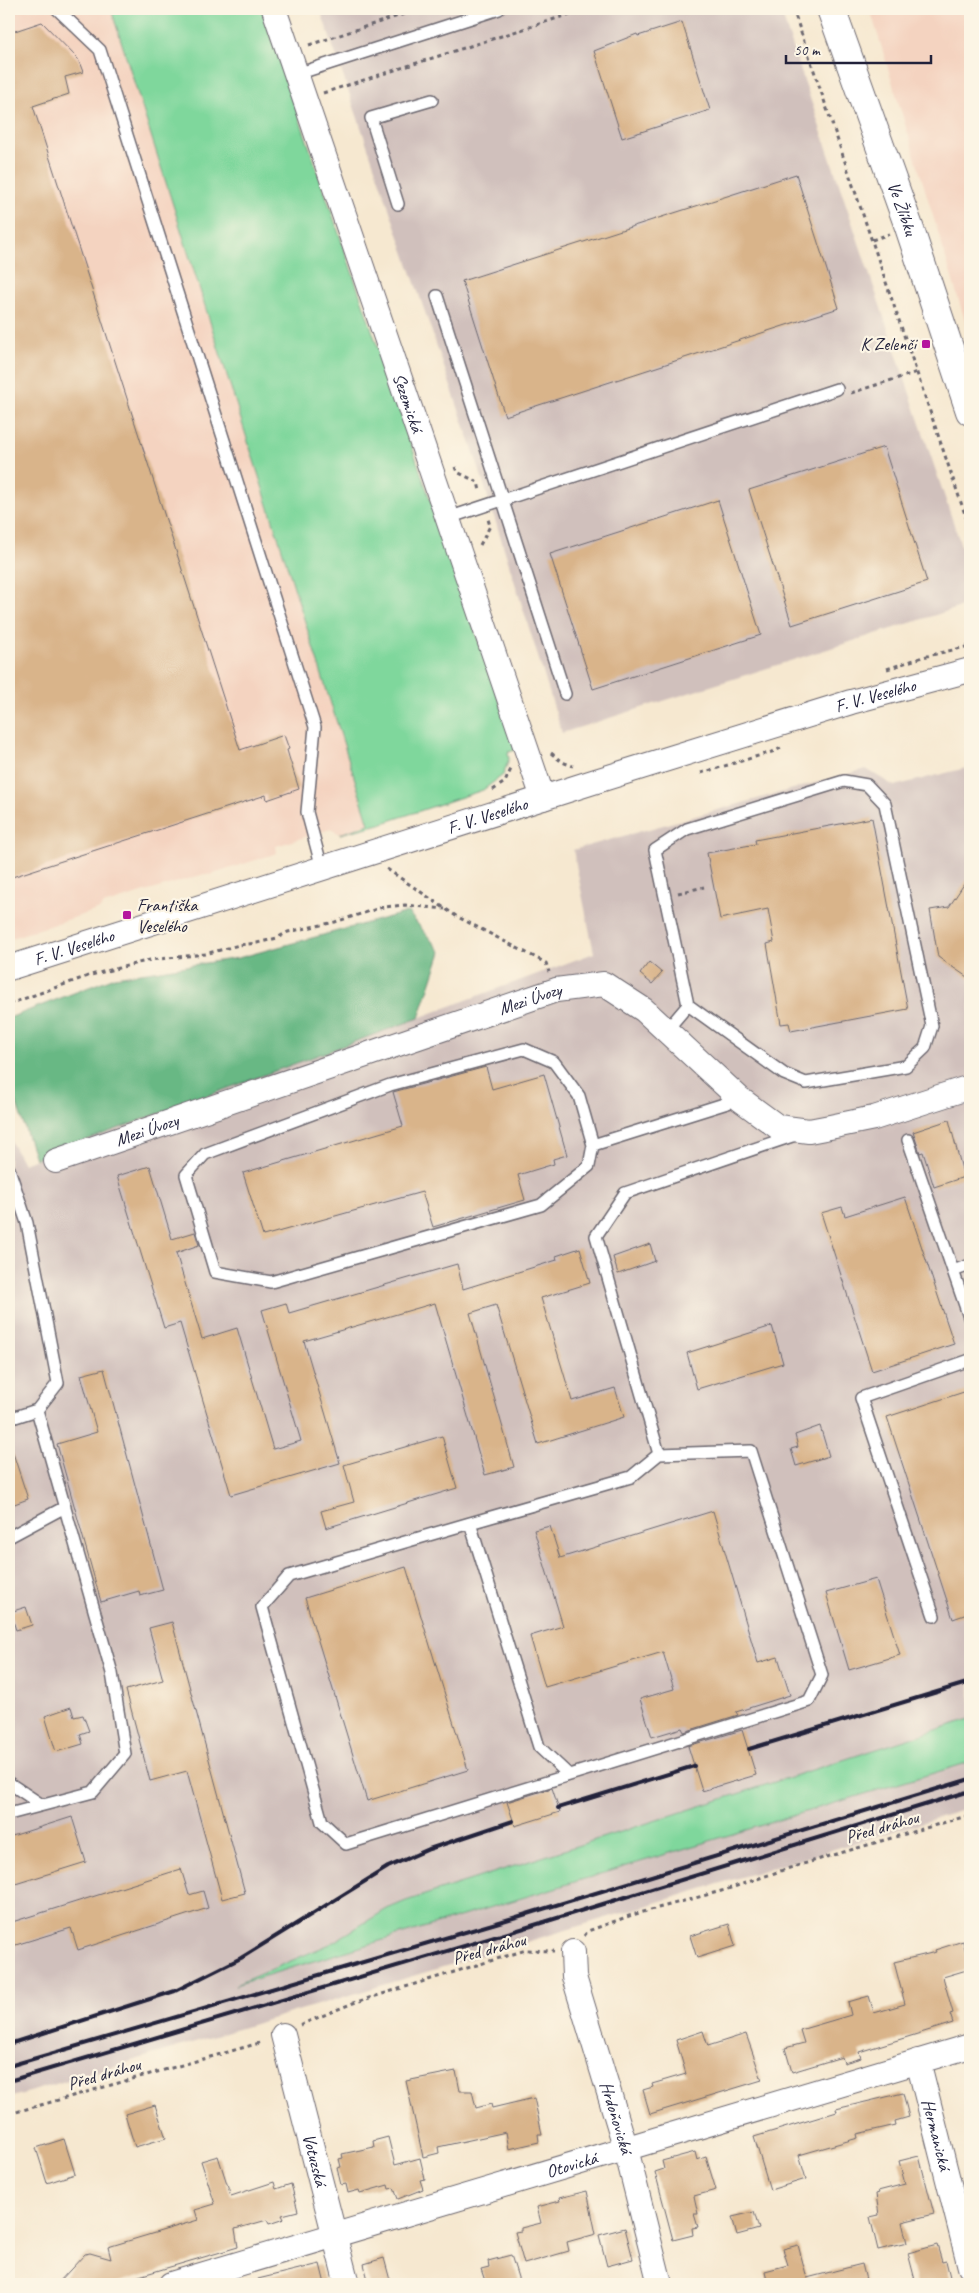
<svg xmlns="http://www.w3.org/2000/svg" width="979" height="2293" viewBox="0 0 979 2293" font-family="Caveat,sans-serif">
<rect width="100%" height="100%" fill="#fcf5e5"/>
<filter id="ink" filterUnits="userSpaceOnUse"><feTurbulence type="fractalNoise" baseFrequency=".02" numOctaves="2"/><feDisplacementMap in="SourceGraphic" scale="10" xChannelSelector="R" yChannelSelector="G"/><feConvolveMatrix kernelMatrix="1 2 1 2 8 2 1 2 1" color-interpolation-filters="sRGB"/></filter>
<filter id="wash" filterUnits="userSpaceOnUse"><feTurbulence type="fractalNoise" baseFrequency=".0096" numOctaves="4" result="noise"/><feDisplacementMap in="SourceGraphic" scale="20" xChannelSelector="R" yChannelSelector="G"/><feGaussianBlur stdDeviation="1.12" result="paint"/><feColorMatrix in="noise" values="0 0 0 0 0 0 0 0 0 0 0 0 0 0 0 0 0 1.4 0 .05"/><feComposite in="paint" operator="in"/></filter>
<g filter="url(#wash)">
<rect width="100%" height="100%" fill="#f6e8d0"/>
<path fill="#f4d3c0" d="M9 9H111L369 824 340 834 331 829 311 835 276 846 277 853 210 875 204 874 103 905 100 909 9 939Z
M870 9H970V337Z"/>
<path fill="#d0c0bc" d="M320 9H780L970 572V604L562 733 477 462Z
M970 767V1719L406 1901 387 1909 330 1944 235 1985 970 1762V1808L9 2098V1138L23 1164 594 953 573 850 866 769 894 786Z"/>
<path fill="#7fd79c" stroke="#507c6c" d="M111 9H262L516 750 508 752 509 759 503 775 483 790 380 824 340 834 369 824Z
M970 1719V1762L235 1985 330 1944 387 1909 406 1901Z"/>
<path fill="#67b884" stroke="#446d60" d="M408 912 441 952 419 1018 35 1159 9 1080V1018L115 977 238 958Z"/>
<g id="blocks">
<path fill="#d9b48a" d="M42 22 78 59 83 72 65 77 69 94 33 106 240 750 284 735 289 749 287 750 289 757 299 789 267 800 266 795 9 878V33Z
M682 22 710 110 622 138 594 51 637 34 638 36Z
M796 174 839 308 505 416 462 281Z
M884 447 927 582 792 625 749 490Z
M718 500 761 635 593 689 550 554Z
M872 818 908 1009 791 1031 789 1023 781 1024 767 944 774 942 768 909 720 919 707 853 756 844 755 840Z
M970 875V979L938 957 930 910 949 907Z
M649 962 662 973 652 984 640 974Z
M486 1067 492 1089 544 1074 567 1155 553 1159 554 1164 518 1175 525 1200 433 1227 422 1192 263 1236 243 1173 403 1126 393 1092Z
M949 1120 964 1177 934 1187 923 1152 920 1153 913 1132Z
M150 1166 172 1239 195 1232 199 1245 176 1253 202 1339 237 1328 273 1449 301 1441 262 1310 286 1303 289 1313 457 1264 463 1289 557 1260 556 1256 580 1248 590 1283 541 1298 572 1401 615 1388 624 1417 538 1444 496 1305 470 1313 514 1467 485 1475 435 1303 304 1341 340 1463 231 1495 180 1323 164 1328 117 1176Z
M905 1197 954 1344 872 1371 821 1213 842 1207 845 1216Z
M650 1244 655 1261 618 1274 613 1257Z
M772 1326 783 1363 697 1389 687 1353Z
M104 1369 163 1590 140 1596 139 1591 101 1602 57 1444 97 1432 81 1375Z
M970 1390V1613L953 1619 887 1417Z
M820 1426 829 1456 796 1466 791 1449 798 1447 795 1435Z
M442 1436 457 1488 326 1528 321 1511 354 1502 344 1465Z
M9 1450H12L28 1499 9 1506Z
M713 1511 758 1663 778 1657 790 1695 736 1712 738 1715 684 1732 682 1728 652 1737 640 1699 674 1689 663 1652 545 1687 530 1636 563 1626 534 1530 550 1526 560 1558Z
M406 1567 468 1770 367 1801 305 1598Z
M876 1579 900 1655 849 1670 826 1593Z
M26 1607 32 1625 16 1630 10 1612Z
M172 1622 245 1893 222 1899 187 1771 150 1781 126 1690 163 1680 149 1628Z
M71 1707 74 1717 83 1715 89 1731 80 1734 83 1744 56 1752 45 1716Z
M742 1730 756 1775 702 1791 688 1746Z
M552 1788 560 1812 515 1826 507 1802Z
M72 1817 86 1862 9 1886V1837Z
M181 1869 189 1895 203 1891 208 1908 78 1950 71 1928 9 1947V1923Z
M729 1924 735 1946 697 1958 690 1936Z
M963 1941 970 1969 943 1977 953 2013 950 2014 953 2023 859 2052 861 2058 844 2063 842 2057 792 2072 785 2048 804 2043 800 2030 851 2015 848 2002 869 1996 874 2013 905 2004 894 1962 936 1952 935 1950Z
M703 2031 708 2046 746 2034 762 2080 650 2114 643 2090 653 2087 652 2084 686 2074 676 2040Z
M456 2071 460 2091H472L476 2108 491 2104 492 2108 534 2098 542 2134H538L539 2142 509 2149 506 2132 438 2147 439 2153 423 2157 406 2081Z
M903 2093 909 2117 895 2121 896 2125 857 2134 858 2138 799 2155 806 2179 770 2190 754 2137 837 2112 836 2109Z
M155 2105 166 2138 135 2147 125 2114Z
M388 2137 395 2165 420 2158 425 2179 420 2180 423 2189 398 2199 394 2188 389 2189 388 2185 360 2193 359 2190 348 2193 346 2184 341 2185 337 2168 341 2167 339 2159 343 2158 342 2154 374 2147 373 2141Z
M64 2139 75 2174 47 2183 36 2148Z
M695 2152 697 2160 706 2157 716 2190 694 2196 698 2214H694L698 2227 692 2228 693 2235 673 2240 655 2172 664 2169 662 2161Z
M218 2156 231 2196 274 2182 276 2189 291 2184 298 2211 282 2215 284 2219 269 2224 267 2220 235 2229 238 2247 112 2284H57L85 2254 90 2253 111 2259 108 2247 198 2220 195 2210 215 2204 201 2161Z
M919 2156 934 2214 902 2222 907 2243 878 2250 870 2217 879 2215 876 2194 879 2193 878 2191 905 2184 899 2161Z
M587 2191 596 2234 567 2242 569 2251 524 2264 515 2232 521 2231V2228L541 2223 537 2207 560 2201 559 2198Z
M754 2212 759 2229 737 2235 732 2217Z
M625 2228 633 2259 607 2266 599 2235Z
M798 2245 807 2278 862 2264 867 2284H768L765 2271 788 2265 783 2249Z
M937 2245 942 2262 946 2261 951 2281 938 2284H916L908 2253Z
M511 2255 520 2284H486L481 2269 489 2267 488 2261Z
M384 2258 391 2284H369L364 2264Z
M320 2264 325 2284H259L258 2279Z"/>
</g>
</g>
<g filter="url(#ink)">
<use href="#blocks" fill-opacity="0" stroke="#6c676f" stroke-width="1"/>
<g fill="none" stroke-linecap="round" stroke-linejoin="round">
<defs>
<path id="service" d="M57 9 100 50 315 727 307 812 322 868
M297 74 499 9
M398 204 371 118 432 100
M437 296 565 694
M448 518 837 389
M666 1031 688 1005 655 850 687 829 844 781 867 785 885 804 932 1026 925 1048 906 1066 806 1083 784 1074 688 1005
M908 1140 970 1320
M593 1145 579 1096 554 1062 524 1049 390 1085 205 1154 186 1175 215 1272 271 1282 541 1205 589 1166 593 1145 740 1099
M9 1169 27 1223 58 1383 37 1410 112 1673 125 1754 93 1792 9 1814
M953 1271 970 1265
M9 1419 37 1410
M659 1454 596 1236 625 1193 795 1135
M470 1523 289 1576 262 1607 322 1822 346 1844 809 1701 822 1675 751 1451 659 1454 631 1477 470 1523 539 1747 569 1775
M9 1537 65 1507
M934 1616 861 1398 970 1360
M9 1783 42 1805"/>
<g id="minor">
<path id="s1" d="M274 9 543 798"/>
<path id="s2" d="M9 968 593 782 851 702 970 670"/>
<path id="s3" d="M56 1161 556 990 604 984 644 1010 740 1099 778 1127 809 1131 830 1127 874 1118 970 1087"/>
<path id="s4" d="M573 1952 574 1977 626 2149 660 2284"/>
<path id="s5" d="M283 2035 347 2284"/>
<path id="s6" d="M918 2061 970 2267"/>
<path id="s7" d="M171 2284 970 2046"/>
</g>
<g id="tertiary">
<path id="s8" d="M831 9 909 227 970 411"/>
</g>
</defs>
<use href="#service" stroke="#6c676f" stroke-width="14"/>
<use href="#minor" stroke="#6c676f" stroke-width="26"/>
<use href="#tertiary" stroke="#6c676f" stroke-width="30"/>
<path stroke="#6c676f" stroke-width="3" stroke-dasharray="4 4" stroke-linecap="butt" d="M793 9 970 529
M309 45 420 9
M323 93 586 9
M872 240 889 234
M851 393 917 372
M455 467 457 472 478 482 480 491
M480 545 490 526 488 519
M887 669 923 657 970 646
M551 753 562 762 573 766
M701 773 775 751 781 748
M493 790 505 782 511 769
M387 869 456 916 546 963 549 972
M678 893 704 887
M9 1004 91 975 150 960 205 954 239 945 257 943 277 938 288 932 335 922 383 907 405 905 445 909
M584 1936 588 1931 632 1915 725 1890 786 1869 970 1815
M300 2025 353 2003 526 1950 554 1951
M9 2114 263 2042"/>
<use href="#service" stroke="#fff" stroke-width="11"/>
<use href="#minor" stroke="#fff" stroke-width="24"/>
<use href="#tertiary" stroke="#fff" stroke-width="28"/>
<path stroke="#22223b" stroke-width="4" d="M749 1749 970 1682
M558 1808 694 1766
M9 2044 175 1991 241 1958 388 1867 429 1849 513 1821
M9 2066 520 1916 970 1779
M9 2081 528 1927 970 1791"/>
</g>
</g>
<g fill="#b5179e" stroke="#fcf5e5" stroke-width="2">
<rect x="921" y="339" width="10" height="10" rx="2.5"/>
<rect x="122" y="910" width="10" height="10" rx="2.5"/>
</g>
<g text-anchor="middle" stroke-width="4.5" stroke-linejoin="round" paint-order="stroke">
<g font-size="18" fill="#22223b" stroke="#fcf5e5">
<text dy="6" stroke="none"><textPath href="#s8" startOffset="212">Ve Žlíbku</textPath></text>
<text dy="6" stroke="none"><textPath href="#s1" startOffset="416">Sezemická</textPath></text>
<text dy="6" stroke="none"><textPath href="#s2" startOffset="908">F. V. Veselého</textPath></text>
<text dy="6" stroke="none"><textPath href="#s2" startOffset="502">F. V. Veselého</textPath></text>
<text dy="6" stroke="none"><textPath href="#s2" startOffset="68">F. V. Veselého</textPath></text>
<text dy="6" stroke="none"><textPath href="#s3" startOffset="501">Mezi Úvozy</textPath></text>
<text dy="6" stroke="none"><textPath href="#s3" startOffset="96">Mezi Úvozy</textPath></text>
<text transform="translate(882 1827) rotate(-16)" y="6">Před dráhou</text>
<text transform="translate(489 1949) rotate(-15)" y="6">Před dráhou</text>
<text transform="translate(104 2074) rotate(-16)" y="6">Před dráhou</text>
<text dy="6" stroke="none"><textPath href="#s4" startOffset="172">Hrdoňovická</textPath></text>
<text dy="6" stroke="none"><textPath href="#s6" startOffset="76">Hermanická</textPath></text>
<text dy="6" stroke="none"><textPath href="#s5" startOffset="129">Votuzská</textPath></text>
<text dy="6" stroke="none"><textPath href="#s7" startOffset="418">Otovická</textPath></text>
</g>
<g font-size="18" fill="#22223b" stroke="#fcf5e5" text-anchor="end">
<text x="916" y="350">K Zelenči</text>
<text x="137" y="911" text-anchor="start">Františka<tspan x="137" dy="21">Veselého</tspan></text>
</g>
</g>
<rect width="979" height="2293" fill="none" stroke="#fcf5e5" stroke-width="30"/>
<path d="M786 55v8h145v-8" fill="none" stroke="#22223b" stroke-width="2.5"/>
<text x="794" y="55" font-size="15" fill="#22223b" stroke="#fcf5e5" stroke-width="4" paint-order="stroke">50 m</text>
</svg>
